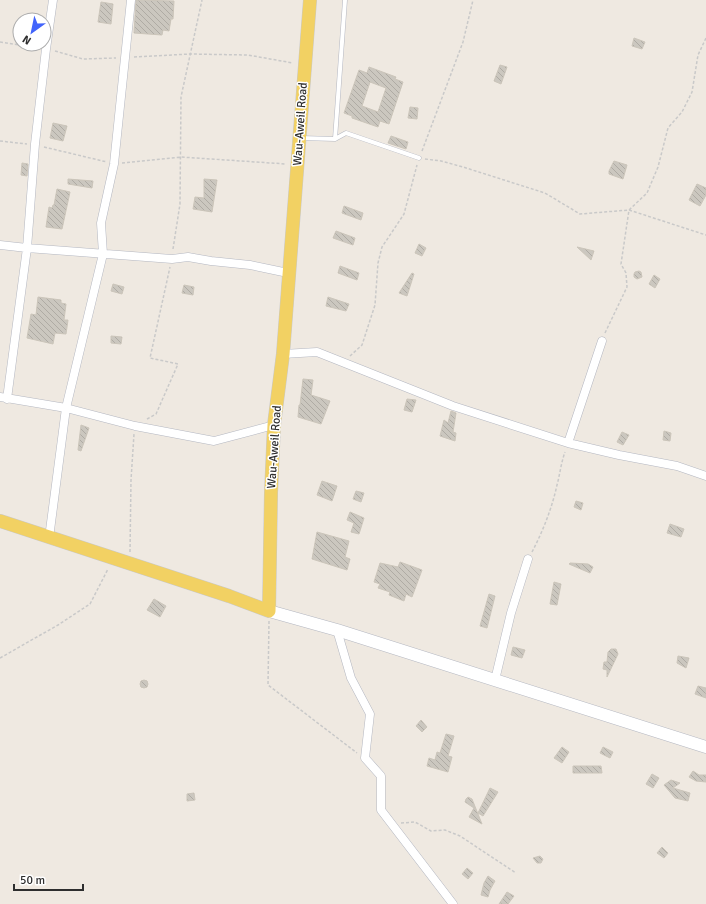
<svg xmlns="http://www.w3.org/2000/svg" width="706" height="904" viewBox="0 0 706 904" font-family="Signika,sans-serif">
<defs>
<pattern id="building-back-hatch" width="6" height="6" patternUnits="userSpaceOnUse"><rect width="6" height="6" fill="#cbc7bf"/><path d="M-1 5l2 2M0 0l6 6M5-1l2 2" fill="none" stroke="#afaba4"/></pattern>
</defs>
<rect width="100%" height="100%" fill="#efe9e1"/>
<path fill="url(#building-back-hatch)" stroke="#cbc5ba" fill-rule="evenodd" d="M136 0 174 1 173 19H171L169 31 163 30 162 35 134 33Z
M101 2 113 4 111 24 98 22Z
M634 38 645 42 642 49 632 46Z
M500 65 507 67 501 84 494 81Z
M369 67 396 77 395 79 403 82 389 124 380 121 378 127 352 118V116L344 113 359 70 367 73ZM370 82 386 88 378 112 362 106Z
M410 107 418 108 417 119 408 118Z
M53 123 67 126 63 141 50 138Z
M391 136 408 142 406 149 388 143Z
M614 161 627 165 623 179 609 174V171Z
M22 163 28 164 27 176 21 175Z
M68 179 93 181 92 188 68 184Z
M204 179 217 180 212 212 193 209 195 197 204 198Z
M697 184 706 188V195L700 206 689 200Z
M57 189 70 192 62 229 46 227 49 207 52 208 53 205H54Z
M344 206 363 213 361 220 342 213Z
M336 231 355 238 353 245 333 238Z
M419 244 426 248 422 256 415 253Z
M577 247 594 251 591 260Z
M340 266 359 273 357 280 338 273Z
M639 271 641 272 642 277 637 279 634 277V274L635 272Z
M412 273 414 274 407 296 399 293Z
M654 275 660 279 655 288 649 284Z
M113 284 124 287 122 294 111 291Z
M184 285 194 287 193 295 182 293Z
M38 297 61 300V303L66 304 64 320H68L66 334 55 333 53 344 27 338 31 314 36 315Z
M328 297 349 304 346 311 326 306Z
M111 336 122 337 121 344 111 343Z
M303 379 313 380 311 395 330 401 321 424 298 417 299 405H300Z
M407 399 416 400 412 412 404 410Z
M451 411 456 413 453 432 456 433 455 441 440 436 444 420 448 423Z
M81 425 89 428 81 451 78 450Z
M664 431 671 433 670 441 663 440Z
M622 432 629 435 623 445 617 442Z
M322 481 337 486 332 501 317 495Z
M356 491 364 493 361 502 353 499Z
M576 501 583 503 581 510 574 507Z
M350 512 364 518 359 534 351 532 354 523 347 520Z
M670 524 684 529 681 537 667 533Z
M317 532 349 541 345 557 350 559 347 570 312 559Z
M400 562 422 570 412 597 406 594 404 601 389 595 390 592 378 588 380 584 374 582 380 563 398 567Z
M570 563 588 564 593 567 590 573 569 564Z
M554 582 561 584 557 605 550 604Z
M489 594 495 596 487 628 480 626Z
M154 599 166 606 160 617 147 610Z
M513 647 525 650 522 658 511 655Z
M611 649H616L618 654 607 677V670L603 669 604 662H607L608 652Z
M678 656 689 658 686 668 677 663Z
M140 684a4 4 0 1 1 8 0a4 4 0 1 1-8 0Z
M698 686 706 688V698L695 694Z
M421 720 427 727 422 732 416 726Z
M446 734 454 736 448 756 452 757 448 772 427 766 429 758 435 760 437 752 440 753Z
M562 747 569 752 562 763 554 758Z
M603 747 613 752 610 758 600 753Z
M573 766H601L602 773H573Z
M693 771 699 775H706V782L696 781 689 777Z
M652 774 659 778 653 788 646 784Z
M671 780 680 783 673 788 690 793 688 801 675 798 664 785Z
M490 788 498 792 483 816 478 813Z
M194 793 195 800 187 801V794Z
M468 797 472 799 482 824 469 817 474 808 465 802 466 799Z
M662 847 668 853 664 858 657 853Z
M540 856 543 859 541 863H537L533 858Z
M467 868 473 873 468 879 462 874Z
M488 876 495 881 490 890 488 897 481 895 484 883Z
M507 892 514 896 508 904H499Z"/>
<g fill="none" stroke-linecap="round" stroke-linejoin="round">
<defs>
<path id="lane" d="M301 138 335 139 346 133 419 158
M335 139 345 0"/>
<path id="street" d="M0 245 27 248 172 259 188 257 211 261 250 265 288 273
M283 354 317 352 453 406 568 443 619 455 677 466 706 476
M0 397 66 408 135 426 214 441 274 425
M7 399 27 248 35 144 46 49 53 0
M568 443 602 341
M49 538 66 408 103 254 101 223 114 164 131 0
M337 630 351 678 370 714 365 758 381 776V810L453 904
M495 680 511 613 528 559"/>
<path id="secondary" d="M269 611 337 630 706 747"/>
<path id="primary" d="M0 521 229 596 269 611 271 493 274 425 283 354 310 0"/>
</defs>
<use href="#lane" stroke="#b4b7c1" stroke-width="5"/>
<use href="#street" stroke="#b4b7c1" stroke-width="9"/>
<use href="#secondary" stroke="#b4b7c1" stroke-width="13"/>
<use href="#primary" stroke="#c9c9c9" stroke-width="14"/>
<path stroke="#c9c9c9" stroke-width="1.5" stroke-dasharray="3 2" stroke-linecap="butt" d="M0 42 38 48
M55 51 83 59 116 58
M134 57 190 54 248 55 293 63
M0 141 27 144
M44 147 107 162
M422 151 463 42 473 0
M425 159 441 161 463 167 545 193 580 214 629 210 706 235
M122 163 181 157 286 164
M173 249 180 204 181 97 202 0
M605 333 627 287 626 273 621 264 629 210 647 193 658 167 668 128 682 112 692 92 698 55 706 38
M350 356 362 345 375 305 378 263 382 247 404 214 417 165
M147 419 156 414 178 364 150 358 170 267
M130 552 131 480 134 434
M532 552C543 531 552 508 557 485 560 474 561 463 565 452
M269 621 268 685 357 753
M0 658 58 625 90 604 108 569
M401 823 415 822 431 831 445 830 460 836 516 873"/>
<use href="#lane" stroke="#fff" stroke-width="4"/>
<use href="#street" stroke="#fff" stroke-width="8"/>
<use href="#secondary" stroke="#fff" stroke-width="12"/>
<use href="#primary" stroke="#f2d163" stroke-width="13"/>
</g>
<g text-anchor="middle" stroke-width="3" stroke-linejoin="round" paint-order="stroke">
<g font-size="12" fill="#2e2e2e" stroke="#fff">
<text transform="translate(300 124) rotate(-86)" y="4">Wau-Aweil Road</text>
<text transform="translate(274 447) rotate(-86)" y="4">Wau-Aweil Road</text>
</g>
</g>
<g transform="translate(32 32) rotate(213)"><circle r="19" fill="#ffffff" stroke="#ababab"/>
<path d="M0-3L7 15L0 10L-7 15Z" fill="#4264fb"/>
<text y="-6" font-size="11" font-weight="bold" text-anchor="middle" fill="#2e2e2e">N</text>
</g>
<path d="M14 884v6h69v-6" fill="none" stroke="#2e2e2e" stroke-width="2"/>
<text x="20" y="884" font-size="12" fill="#2e2e2e" stroke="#ffffff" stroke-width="3" paint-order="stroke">50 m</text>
</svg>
